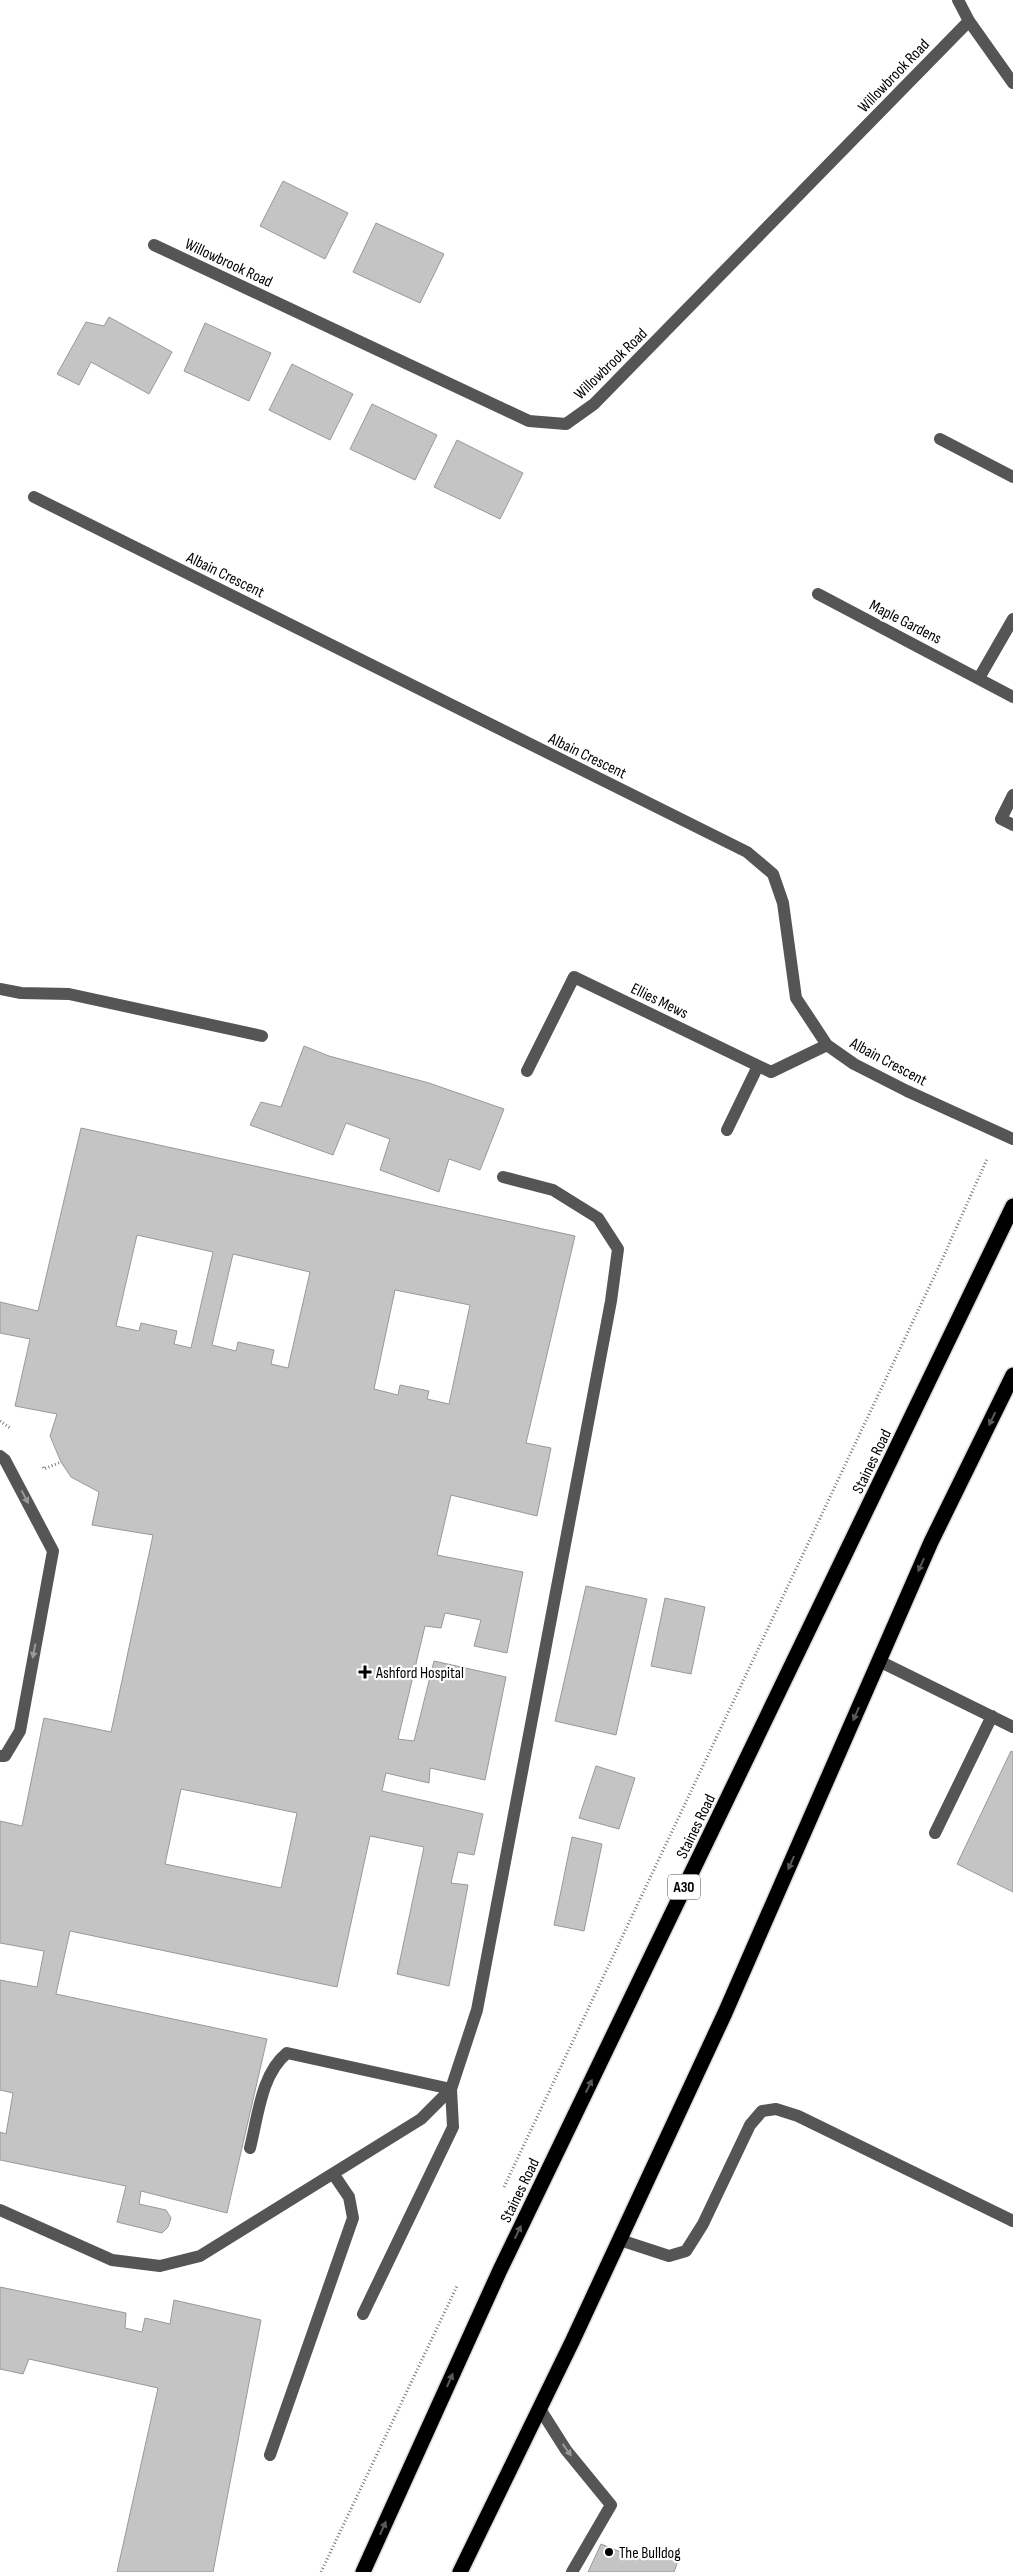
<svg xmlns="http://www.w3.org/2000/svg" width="1013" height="2572" viewBox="0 0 1013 2572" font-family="'Sofia Sans Condensed',sans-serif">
<rect width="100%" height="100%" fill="#fff"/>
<path fill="#c4c4c4" stroke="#999" fill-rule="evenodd" d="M283 181 348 213 325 259 260 226Z
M376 223 444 254 420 303 353 272Z
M109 317 172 352 149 394 91 362 79 385 57 374 86 322 104 326Z
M205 323 271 353 249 401 184 371Z
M292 364 353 394 330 440 269 410Z
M372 404 437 435 415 480 350 449Z
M457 440 523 473 500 519 434 487Z
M304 1046 329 1056 429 1083 504 1109 480 1170 449 1159 439 1192 380 1170 390 1139 346 1123 333 1155 250 1125 261 1102 281 1107Z
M81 1128 575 1236 526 1443 551 1448 537 1516 451 1495 437 1555 523 1572 507 1653 474 1646 481 1620 445 1613 441 1628 425 1626 398 1739 414 1741 434 1661 506 1677 485 1780 430 1768 429 1783 386 1773 382 1791 483 1814 474 1855 458 1852 451 1883 468 1885 449 1986 397 1974 424 1847 370 1836 337 1987 70 1931 56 1994 267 2039 227 2213 141 2191 139 2204 166 2210 171 2218 168 2227 162 2233 117 2222 126 2186 0 2160V2132L6 2134 13 2093 0 2090V1980L37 1987 44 1951 0 1943V1821L22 1826 44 1718 111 1732 153 1535 92 1525 99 1492 71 1477 61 1462 50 1436 57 1414 15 1406 30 1339 0 1333V1302L38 1311ZM137 1235 213 1252 191 1348 174 1344 177 1331 141 1323 139 1331 116 1326ZM233 1254 310 1272 288 1368 271 1364 274 1350 238 1342 236 1351 212 1345ZM395 1290 470 1305 449 1404 427 1399 429 1391 400 1385 398 1395 374 1389ZM181 1789 297 1813 281 1888 165 1864Z
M586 1586 647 1599 616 1735 555 1721Z
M665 1598 705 1607 691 1674 651 1666Z
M1011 1751 1013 1752V1892L957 1864Z
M596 1766 635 1778 619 1829 579 1818Z
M572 1837 602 1844 584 1931 554 1925Z
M0 2287 126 2313 125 2328 142 2332 145 2318 170 2324 174 2300 261 2320 213 2572H117L158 2388 29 2359 23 2374 0 2369Z
M601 2544 638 2559 644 2546 678 2561 674 2572H588Z"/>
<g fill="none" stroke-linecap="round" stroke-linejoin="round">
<defs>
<path id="highway" d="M363 2572 500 2270 1013 1206
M460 2572 572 2342 725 2013 931 1542 1013 1375"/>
</defs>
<use href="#highway" stroke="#dbdbdb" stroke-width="18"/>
<path stroke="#777" stroke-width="3" stroke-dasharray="1 2.5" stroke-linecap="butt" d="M0 1421 10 1428
M43 1467 44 1469 61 1462
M504 2187 941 1262 987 1159
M321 2572 457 2286"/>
<path stroke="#555" stroke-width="12" d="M958 0 969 21 1013 83
M154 245 529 421 566 424 594 404 969 21
M940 439 1013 477
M34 497 747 852 773 874 783 903 796 998 827 1045 854 1064 907 1091 1013 1139
M818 594 1013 697
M979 678 1013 619
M1013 795 1001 819 1013 825
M0 989 21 993 69 994 262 1036
M527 1071 574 977 771 1072 827 1045
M727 1130 758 1066
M0 1456 5 1460 53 1551 20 1731 5 1756H0
M879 1661 1013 1727
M935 1833 992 1716
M250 2148C258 2117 261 2074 287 2053L451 2089 453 2127 363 2314
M0 2210 112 2260 160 2266 200 2256 421 2119 451 2089 477 2010 611 1301 618 1249 598 1218 553 1190 503 1177
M620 2240 669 2256 686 2251 703 2224 750 2125 762 2111 776 2109 798 2116 1013 2221
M540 2409 566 2450 611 2505 572 2572
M270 2455 353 2218 349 2197 334 2175"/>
<use href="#highway" stroke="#000" stroke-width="15"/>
</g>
<defs><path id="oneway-solid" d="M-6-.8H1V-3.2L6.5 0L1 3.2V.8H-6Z" transform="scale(1.25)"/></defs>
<g fill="#595959">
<use href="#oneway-solid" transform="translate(992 1419) rotate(116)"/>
<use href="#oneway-solid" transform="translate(921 1565) rotate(114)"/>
<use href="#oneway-solid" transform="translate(856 1714) rotate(114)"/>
<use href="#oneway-solid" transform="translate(791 1863) rotate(114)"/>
<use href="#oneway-solid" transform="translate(589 2086) rotate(-64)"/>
<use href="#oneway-solid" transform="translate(518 2232) rotate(-64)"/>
<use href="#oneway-solid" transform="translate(450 2380) rotate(-66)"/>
<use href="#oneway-solid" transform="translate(383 2528) rotate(-66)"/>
</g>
<g fill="#999">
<use href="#oneway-solid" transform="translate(25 1497) rotate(62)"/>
<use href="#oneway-solid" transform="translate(34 1651) rotate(101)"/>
<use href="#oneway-solid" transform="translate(567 2450) rotate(54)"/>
</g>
<g fill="#000" stroke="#fff" stroke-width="2">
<path d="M362.5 1664.5h5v5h5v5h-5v5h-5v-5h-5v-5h5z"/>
<circle cx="609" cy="2552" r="5"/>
</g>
<g text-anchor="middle" stroke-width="4.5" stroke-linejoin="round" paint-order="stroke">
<rect fill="#fff" stroke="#4c4c4c" stroke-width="1" x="668" y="1874.5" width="32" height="25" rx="4"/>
<g font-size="15" font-weight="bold" fill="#000">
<text x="684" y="1892">A30</text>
</g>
<g font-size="16" fill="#000" stroke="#fff">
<text transform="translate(893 75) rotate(-46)" y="6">Willowbrook Road</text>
<text transform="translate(229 262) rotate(25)" y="6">Willowbrook Road</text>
<text transform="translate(610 363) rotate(-44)" y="6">Willowbrook Road</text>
<text transform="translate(226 574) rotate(26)" y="6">Albain Crescent</text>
<text transform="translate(906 621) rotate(27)" y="6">Maple Gardens</text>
<text transform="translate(588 755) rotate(26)" y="6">Albain Crescent</text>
<text transform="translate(660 1000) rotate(26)" y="6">Ellies Mews</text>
<text transform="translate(889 1061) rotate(28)" y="6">Albain Crescent</text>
<text transform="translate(871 1461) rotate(-64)" y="6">Staines Road</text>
<text transform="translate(695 1826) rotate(-64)" y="6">Staines Road</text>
<text transform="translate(519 2190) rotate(-64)" y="6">Staines Road</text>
</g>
<g font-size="16" fill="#000" stroke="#fff" text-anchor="start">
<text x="376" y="1678">Ashford Hospital</text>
<text x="619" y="2558">The Bulldog</text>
</g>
</g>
</svg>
